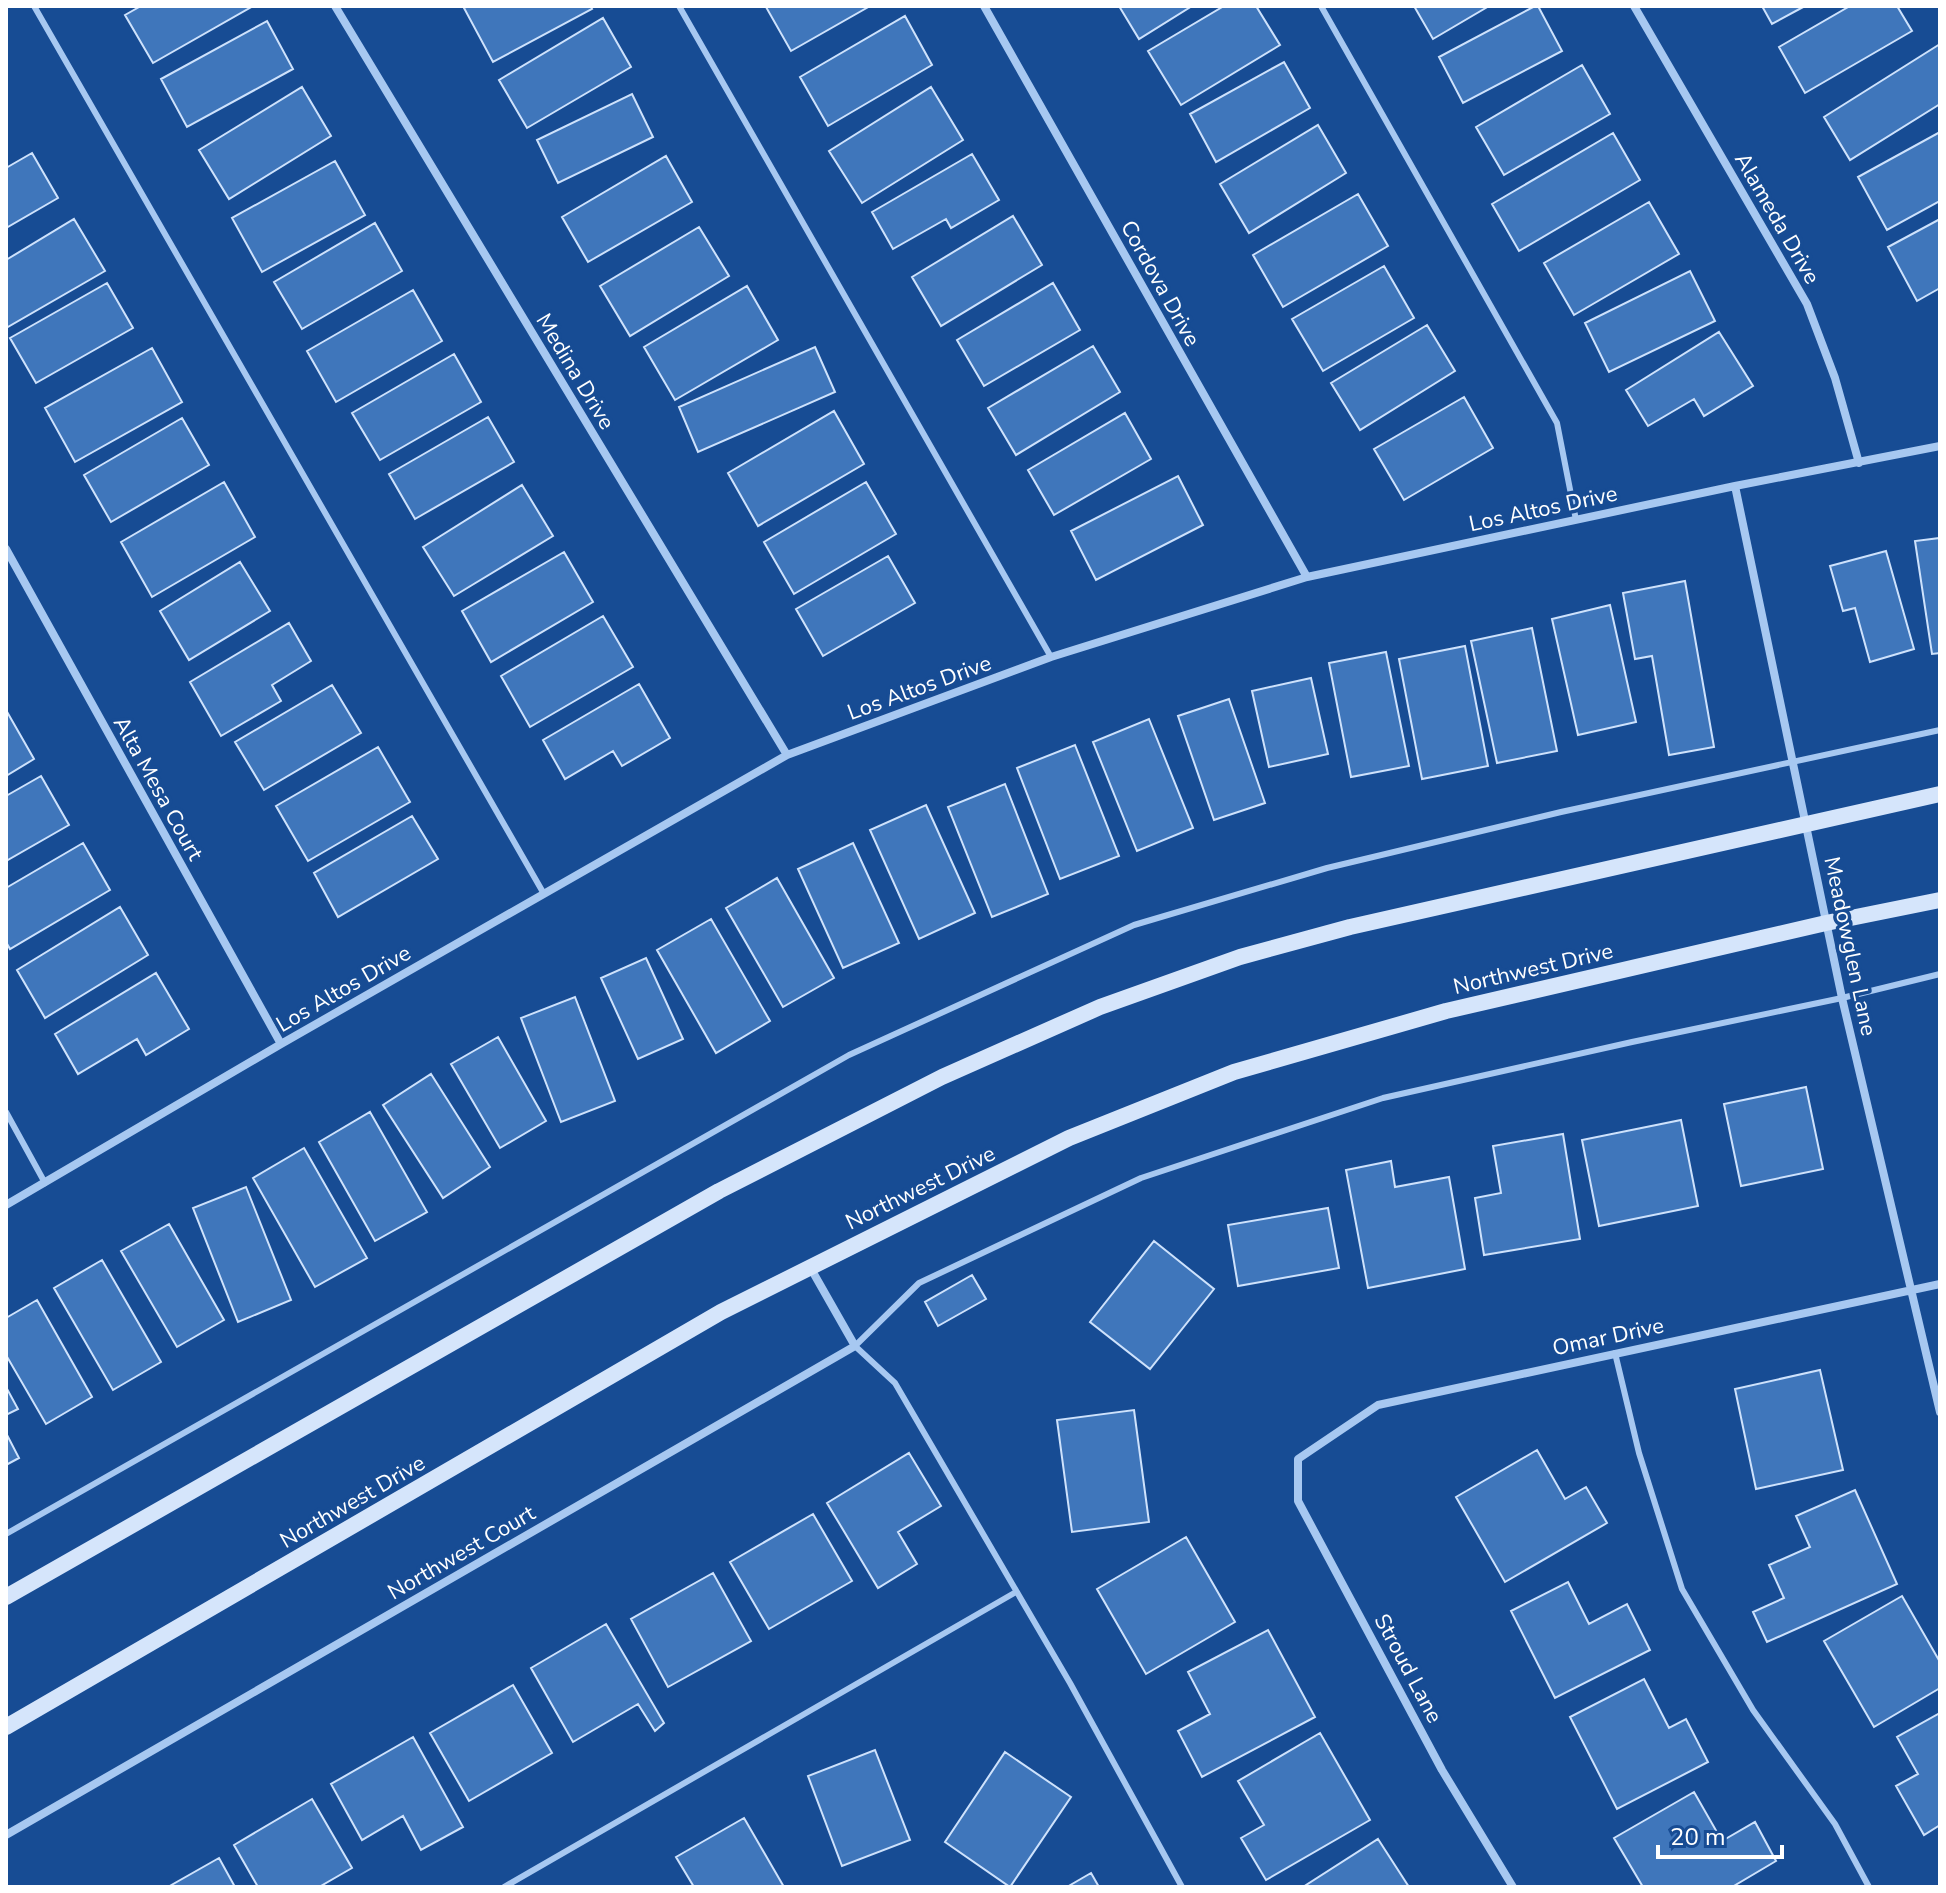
<svg xmlns="http://www.w3.org/2000/svg" width="1946" height="1893" viewBox="0 0 1946 1893" font-family="'Nunito Sans',sans-serif">
<rect width="100%" height="100%" fill="#174c94"/>
<path fill="#3f76bb" stroke="#cee2fc" stroke-width="2" d="M141 6H253L153 63 125 15Z
M468 6H590L592 9 493 62 464 8Z
M768 6H870L791 51 766 7Z
M1119 6H1192L1139 39Z
M1224 6H1256L1280 45 1181 105 1148 51Z
M1414 6H1489L1433 39Z
M1535 6H1538L1562 51 1463 103 1439 57Z
M1762 6H1805L1772 24Z
M1850 6H1897L1912 31 1805 93 1779 47Z
M905 16 932 65 828 126 800 77Z
M603 18 631 67 527 128 499 80Z
M267 21 293 69 187 127 161 79Z
M1940 44V104L1850 160 1824 117Z
M1284 62 1310 108 1216 162 1190 114Z
M1582 65 1610 114 1504 175 1476 127Z
M302 87 331 136 229 199 199 150Z
M931 87 963 140 862 203 829 151Z
M632 94 653 137 558 183 537 140Z
M1318 125 1346 173 1249 233 1220 184Z
M1940 132V201L1887 230 1858 177Z
M1613 133 1640 180 1519 251 1492 204Z
M32 153 58 198 6 228V168Z
M972 154 999 200 951 228 946 219 893 249 872 212Z
M666 156 692 202 588 262 562 217Z
M335 161 365 215 262 272 232 218Z
M1358 194 1388 246 1283 307 1253 255Z
M1649 202 1679 254 1574 315 1544 263Z
M1013 216 1042 265 941 326 912 277Z
M74 219 105 271 6 328V260Z
M1940 219V288L1917 301 1888 247Z
M375 223 402 271 302 329 274 282Z
M699 227 729 276 630 336 600 286Z
M1384 266 1414 318 1323 371 1292 319Z
M1690 271 1715 321 1609 372 1585 323Z
M107 283 133 328 36 383 10 338Z
M1053 283 1080 330 984 386 957 340Z
M747 286 778 340 675 400 644 347Z
M413 290 442 341 336 402 307 351Z
M1427 325 1455 371 1360 430 1331 383Z
M1719 332 1753 386 1704 416 1694 399 1648 426 1626 390Z
M1093 346 1120 392 1016 455 988 408Z
M815 347 835 392 698 452 679 407Z
M152 348 182 402 75 462 45 408Z
M454 354 481 402 380 460 352 413Z
M1464 397 1493 448 1404 500 1374 449Z
M834 411 864 464 758 526 728 473Z
M1125 413 1151 459 1054 515 1028 470Z
M488 417 514 462 415 519 389 474Z
M182 418 209 465 111 522 84 475Z
M1178 476 1203 525 1096 580 1071 531Z
M224 482 255 537 152 597 121 542Z
M866 482 896 534 794 594 764 542Z
M522 485 553 536 454 596 423 547Z
M1940 538V653L1932 654 1915 541Z
M1886 551 1914 649 1870 662 1855 608 1843 611 1830 566Z
M564 552 593 602 491 662 462 611Z
M888 556 915 603 823 656 796 609Z
M240 562 270 611 189 660 160 611Z
M1685 581 1714 747 1669 755 1652 656 1635 659 1623 593Z
M1610 605 1636 722 1578 735 1552 619Z
M603 616 633 667 530 727 501 676Z
M289 623 311 661 272 685 281 701 221 736 190 682Z
M1532 628 1557 751 1497 763 1471 641Z
M1465 646 1488 766 1422 779 1399 659Z
M1386 652 1409 766 1351 777 1329 663Z
M1311 678 1328 754 1269 767 1252 691Z
M639 684 670 738 622 766 613 751 565 779 543 740Z
M332 685 361 733 264 790 235 742Z
M1229 699 1265 803 1214 820 1178 716Z
M6 710 34 759 6 776Z
M1149 719 1193 828 1137 851 1093 742Z
M1075 745 1119 856 1060 879 1017 768Z
M378 747 410 802 308 861 276 806Z
M41 776 69 825 6 861V796Z
M1005 784 1048 894 992 917 948 807Z
M926 805 975 913 919 939 870 830Z
M412 816 438 859 338 917 314 873Z
M83 843 110 890 10 949 6 942V888Z
M853 843 899 943 843 968 798 869Z
M777 878 834 978 783 1007 726 908Z
M120 907 148 955 45 1018 17 970Z
M711 919 770 1021 716 1053 657 950Z
M646 958 683 1039 638 1059 601 978Z
M156 973 189 1029 146 1055 137 1039 78 1074 55 1034Z
M575 997 615 1101 561 1122 521 1018Z
M498 1037 546 1121 500 1148 451 1064Z
M431 1074 490 1167 443 1198 383 1105Z
M1806 1087 1823 1169 1741 1186 1724 1104Z
M370 1112 427 1212 375 1241 319 1142Z
M1681 1120 1698 1206 1599 1226 1582 1140Z
M1563 1134 1580 1239 1484 1255 1475 1198 1501 1193 1493 1146Z
M304 1148 367 1258 315 1287 253 1178Z
M1391 1161 1395 1187 1449 1177 1465 1269 1368 1288 1346 1170Z
M246 1187 291 1300 238 1322 193 1208Z
M1328 1208 1339 1268 1238 1286 1228 1225Z
M169 1224 224 1320 177 1347 121 1251Z
M1154 1241 1214 1289 1150 1369 1090 1322Z
M102 1260 161 1362 113 1390 54 1288Z
M972 1275 986 1299 938 1326 925 1302Z
M37 1300 92 1397 46 1424 6 1355V1318Z
M1820 1370 1843 1470 1756 1489 1735 1389Z
M6 1387 18 1409 6 1415Z
M1134 1410 1149 1522 1072 1532 1057 1420Z
M6 1433 19 1458 6 1465Z
M1537 1450 1565 1499 1586 1487 1607 1523 1505 1582 1456 1497Z
M909 1453 941 1506 898 1532 917 1564 878 1588 827 1503Z
M1855 1490 1897 1584 1767 1642 1753 1612 1784 1598 1769 1565 1810 1547 1796 1516Z
M813 1514 852 1581 769 1629 730 1562Z
M1186 1537 1235 1622 1146 1674 1097 1589Z
M713 1573 751 1641 668 1687 631 1619Z
M1568 1582 1589 1624 1627 1604 1650 1650 1555 1698 1511 1611Z
M1902 1596 1940 1662V1688L1874 1727 1824 1641Z
M606 1624 664 1723 655 1731 638 1704 573 1742 531 1668Z
M1268 1630 1315 1717 1202 1777 1178 1731 1210 1714 1188 1672Z
M1644 1679 1669 1728 1686 1719 1708 1762 1617 1809 1570 1717Z
M513 1685 552 1753 469 1801 430 1733Z
M1940 1713V1825L1924 1835 1896 1786 1918 1774 1897 1737Z
M1320 1733 1370 1820 1266 1880 1241 1838 1264 1825 1238 1781Z
M413 1737 463 1827 421 1850 403 1816 362 1840 331 1784Z
M875 1750 910 1840 842 1866 808 1776Z
M1005 1752 1071 1797 1010 1887 945 1842Z
M1694 1792 1722 1841 1755 1822 1776 1861 1732 1887H1643L1614 1838Z
M312 1799 352 1868 319 1887H258L234 1845Z
M744 1818 784 1887H694L676 1857Z
M1378 1839 1409 1887H1303Z
M219 1858 235 1887H168Z
M1091 1873 1099 1887H1067Z"/>
<g fill="none" stroke-linecap="round" stroke-linejoin="round">
<path stroke="#a7c8f1" stroke-width="6" d="M34 6 544 894
M679 6 1051 657
M1321 6 1557 423 1576 520
M6 1112 45 1183
M1615 1353 1639 1453 1682 1589 1753 1710 1835 1824 1869 1887
M6 1534 849 1055 1134 925 1327 868 1561 812 1940 730
M504 1887 1016 1592
M1182 1887 1070 1683 895 1383 855 1346 919 1283 1141 1178 1383 1098 1632 1042 1842 998 1940 974"/>
<path stroke="#a7c8f1" stroke-width="8" d="M335 6 787 755
M984 6 1307 577
M1634 6 1807 304 1835 378 1859 463
M1735 486 1842 998 1940 1412
M6 549 281 1044
M6 1205 281 1044 787 755 1051 657 1307 577 1735 486 1940 446
M6 1835 855 1346 810 1267
M1513 1887 1442 1770 1298 1501V1459L1378 1405 1940 1284"/>
<path stroke="#d5e5fb" stroke-width="16" d="M6 1597 719 1191 942 1077 1100 1007 1240 957 1350 927 1940 794
M6 1727 721 1312 1069 1138 1234 1072 1446 1011 1826 923 1940 900"/>
</g>
<g text-anchor="middle" stroke-width="7" stroke-linejoin="round" paint-order="stroke">
<g font-size="22" fill="#fff" stroke="#174c94">
<text transform="translate(1778 218) rotate(60)" y="8">Alameda Drive</text>
<text transform="translate(1161 283) rotate(61)" y="8">Cordova Drive</text>
<text transform="translate(576 371) rotate(59)" y="8">Medina Drive</text>
<text transform="translate(1543 508) rotate(-12)" y="8">Los Altos Drive</text>
<text transform="translate(919 687) rotate(-20)" y="8">Los Altos Drive</text>
<text transform="translate(159 788) rotate(61)" y="8">Alta Mesa Court</text>
<text transform="translate(1851 946) rotate(78)" y="8">Meadowglen Lane</text>
<text transform="translate(1533 968) rotate(-13)" y="8">Northwest Drive</text>
<text transform="translate(343 988) rotate(-30)" y="8">Los Altos Drive</text>
<text transform="translate(920 1187) rotate(-26)" y="8">Northwest Drive</text>
<text transform="translate(1608 1336) rotate(-12)" y="8">Omar Drive</text>
<text transform="translate(352 1501) rotate(-30)" y="8">Northwest Drive</text>
<text transform="translate(461 1552) rotate(-30)" y="8">Northwest Court</text>
<text transform="translate(1409 1668) rotate(62)" y="8">Stroud Lane</text>
</g>
</g>
<rect width="1946" height="1893" fill="none" stroke="#ffffff" stroke-width="16"/>
<path d="M1658 1845v12h124v-12" fill="none" stroke="#ffffff" stroke-width="4"/>
<text x="1670" y="1845" font-size="24" fill="#ffffff" stroke="#174c94" stroke-width="6" paint-order="stroke">20 m</text>
</svg>
